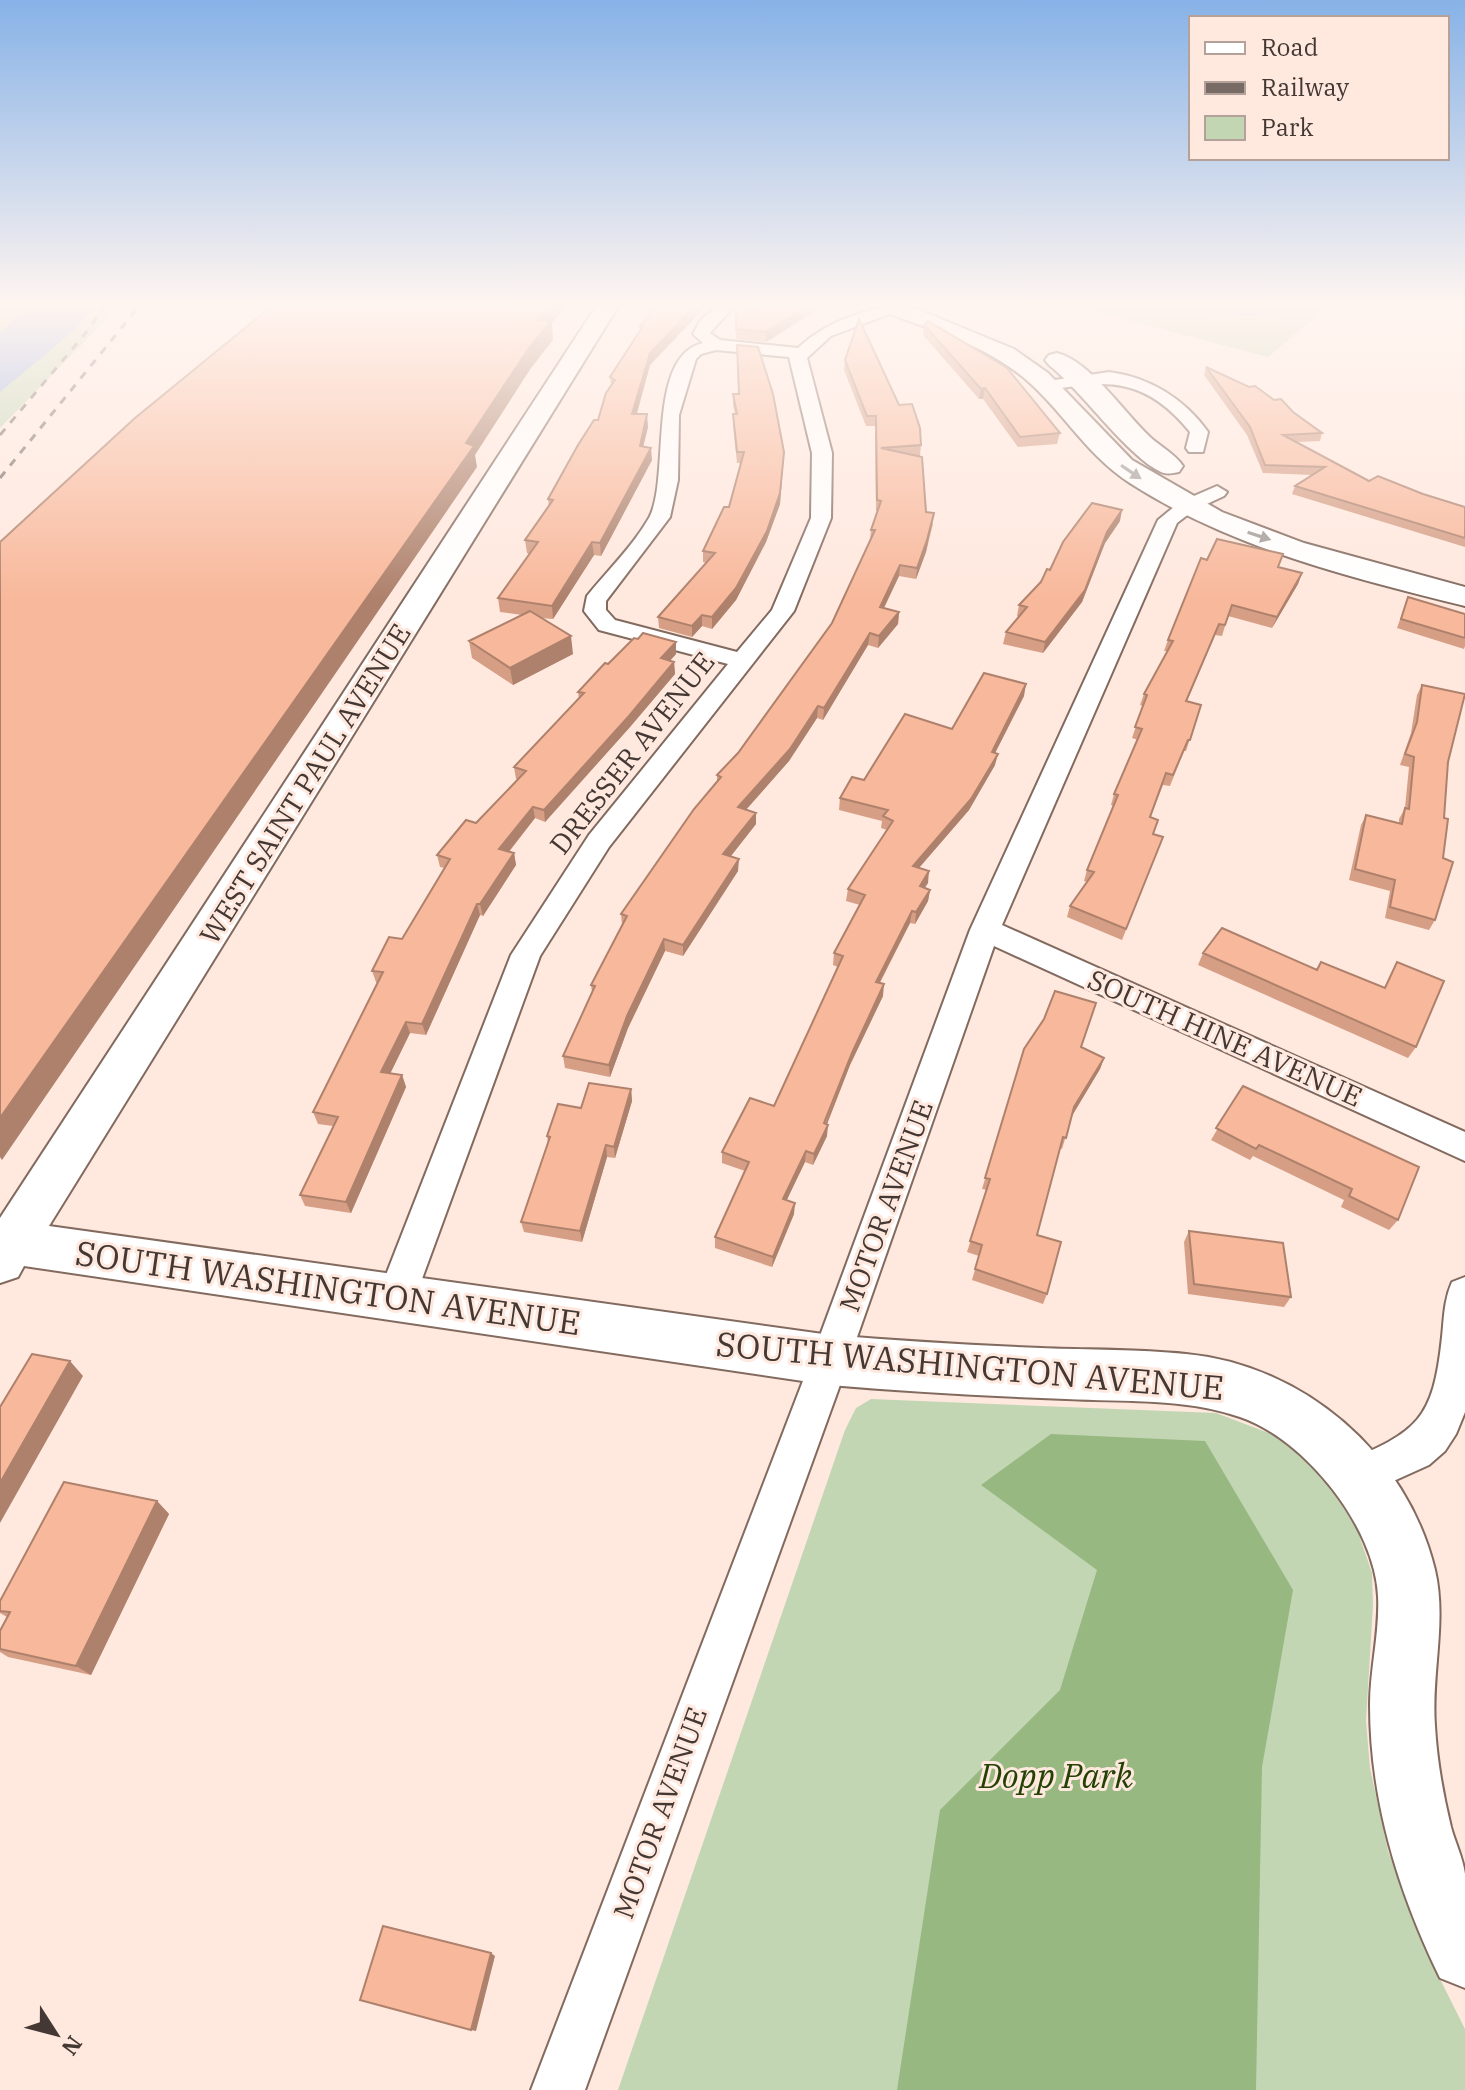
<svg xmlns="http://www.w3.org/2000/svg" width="1465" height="2090" viewBox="0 0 1465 2090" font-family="'IBM Plex Serif',serif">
<rect width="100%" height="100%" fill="#ffe8de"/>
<path fill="#c2d6b4" d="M0 305H120L0 428Z
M1070 305H1330L1268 357Z
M871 1399 1216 1413 1274 1435 1323 1472 1350 1509 1372 1573 1373 1605 1366 1721 1370 1768 1388 1851 1425 1949 1465 2029V2090H618L845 1430 856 1408Z"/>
<path fill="#98b881" d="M1051 1434 1205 1441 1293 1590 1262 1767 1256 2090H897L940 1810 1060 1690 1097 1570 981 1485Z"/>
<path fill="#95b0e6" d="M28 305H97L70 334 0 392V334Z"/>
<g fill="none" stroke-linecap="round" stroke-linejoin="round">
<path stroke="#95b0e6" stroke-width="5" d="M1172 305 1248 314 1305 305"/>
<defs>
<path id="street" d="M717 305H735L710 333 720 340 798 348C828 320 873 305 914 305L831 336 807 358 832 453 831 518 794 611 609 847 540 956 415 1298 409 1310 396 1315 383 1310 377 1298 511 955 589 835 728 664 599 630 584 611 587 596C607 571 633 546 649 518 671 478 645 357 703 343L693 334 700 321ZM716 350 789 357 812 453 811 518 772 610 737 652 615 620 606 610V601L670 517 678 480 679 415 696 359 701 354Z
M1109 372C1149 377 1185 399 1208 432L1203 452H1189L1186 448 1190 432C1147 379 1109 378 1047 391L1038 386 1041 382Z
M1217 486 1227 492 1224 496 1194 510 1177 523 1002 925 1465 1132V1161L994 946 849 1360 585 2090H531L811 1360 970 930 1158 520 1180 502Z
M1465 1277V1412L1456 1434 1445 1451 1429 1465 1358 1497 1343 1491 1337 1477 1343 1463C1418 1431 1433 1421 1442 1337 1444 1318 1444 1300 1452 1282Z"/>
<path id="secondary" d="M597 305H619L49 1226 830 1335C900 1341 970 1345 1041 1348 1089 1350 1138 1349 1186 1354 1304 1365 1407 1454 1435 1570 1447 1621 1431 1674 1435 1726 1437 1761 1443 1794 1451 1827 1455 1842 1463 1858 1465 1874 1465 1911 1465 1951 1465 1988L1440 1978C1398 1891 1370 1801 1370 1705 1370 1668 1380 1632 1378 1596 1375 1527 1305 1439 1240 1417 1185 1398 1124 1402 1066 1399 987 1396 909 1392 830 1385L24 1266 18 1277 0 1283V1218Z
M876 305H907L1014 349 1048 373 1132 460 1222 512 1304 543 1465 587V606C1349 577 1231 548 1130 483 1089 457 1066 416 1031 384 989 345 931 330 879 310Z
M1057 353C1090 361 1125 414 1150 437 1161 447 1175 454 1183 466L1179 472C1173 473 1168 475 1161 472 1128 457 1082 391 1049 365L1045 360 1049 355Z"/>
</defs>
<use href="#street" stroke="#826a5f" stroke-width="4"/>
<use href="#secondary" stroke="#826a5f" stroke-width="4"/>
<use href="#street" fill="#fff" fill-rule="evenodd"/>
<use href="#secondary" fill="#fff" fill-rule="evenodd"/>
<path stroke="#786a64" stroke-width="3" stroke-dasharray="8 8" stroke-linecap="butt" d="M0 435 89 329 105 305
M0 478 140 305"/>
</g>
<path fill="#d59e85" d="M658 305H707L650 365 637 414 648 427 643 447 652 460 601 556 594 555 553 619 540 618 573 654 513 685 472 658 469 641 522 615 500 612 498 598 529 554 527 553 525 540 549 507 548 499 598 420 611 386 610 377 640 330V326Z
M735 305 747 313 825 305 766 342 736 339Z
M924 325 1060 433 1057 444 1018 447 983 399H979L923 335Z
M845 360 899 405 921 445 920 456H918L926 512 933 524 926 552 916 579 899 576 884 608 899 612 898 624 878 648 868 645 823 720 817 718 789 761 746 809 756 813V824L731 856 738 871 683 956 665 951 628 1028 610 1077 565 1068 563 1056 592 992 591 985 622 925 621 914 717 781V775L738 753 832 623 870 540 871 530 877 511H876L875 426H866L844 370Z
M1206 367 1293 412 1322 433 1320 441 1296 442 1369 481 1423 494 1465 507V547L1292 494 1295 486 1313 475 1263 473 1247 435 1204 375Z
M733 394 783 463 780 504 766 542 736 600 712 629 702 626 692 637 659 628 658 617 706 563 703 562V551L729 507 741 463H737L733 424V414H735L733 405Z
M1120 521 1105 543 1082 602 1043 653 1003 644 1006 632 1019 617 1017 616 1019 605 1050 570Z
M1207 560 1278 567 1302 573 1298 584 1272 628 1228 616 1222 636 1215 635 1187 701 1201 705 1186 751H1184L1170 786 1163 785 1150 818 1154 834 1163 837 1122 940 1067 917 1070 906 1087 882 1084 881 1087 870 1114 806 1111 805 1114 794 1138 740 1132 738 1143 706 1140 705 1144 694 1167 651H1164L1168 640Z
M1408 597 1465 614V646L1464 649 1397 628Z
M638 639 676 642V654L670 661 674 662 675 674 630 727 545 822 535 818 509 852 514 853 516 865 483 916 480 915 426 1035 410 1033 390 1074 402 1075 406 1087 351 1213 305 1206 300 1195 333 1126 318 1124 313 1112 377 983 376 982 372 971 402 939 445 868 440 867 437 855 476 823 518 779H516L514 767 579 699 578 692Z
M1422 685 1448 762 1435 920 1429 930 1385 918 1390 891 1349 880 1361 825 1366 815 1399 823V819L1405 808 1409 767 1400 765 1411 733 1417 695Z
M1024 696 995 753V765L969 810 919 868 928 883 924 888 930 890 928 901 915 924 910 923 880 983 883 996 850 1065 827 1124V1136L813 1165 805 1162 786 1201 794 1214 772 1267 715 1248V1237L745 1171 722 1163V1152L774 1106 838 967 833 965 834 953 860 905 846 901 848 889 887 830 881 828 882 821 839 810 840 798 864 780 952 729Z
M1203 953 1317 970 1384 988 1397 962 1416 1047 1408 1058 1198 965Z
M1081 1047 1104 1058 1100 1069 1072 1116 1062 1149 1060 1148 1037 1235 1047 1294 1043 1304 972 1280 979 1256 967 1252 987 1190 982 1189 1024 1049Z
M1243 1086 1398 1220 1389 1230 1341 1207 1344 1200 1253 1156 1250 1160 1211 1140Z
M631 1089 632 1101 615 1158 607 1157 582 1242 524 1232 521 1222 548 1143 547 1136Z
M1189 1231 1291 1297 1284 1307 1188 1294 1184 1242Z
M157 1501 169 1514 91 1675 8 1657 0 1652V1631L7 1617 0 1613V1601Z"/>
<path fill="#ae816c" d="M549 305H567L552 323 553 340 531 368 475 455 477 467 2 1160 0 1157V1118L466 443 537 320Z
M696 305H707L650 365 633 426 632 414 650 353Z
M809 305H825L766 342V332Z
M985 388 983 399H979L981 389Z
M647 414 648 427 640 459V446Z
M651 448 652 460 601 556 600 543Z
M784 452 780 504 766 542 736 600 712 629V617Z
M1122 510 1120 521 1105 543 1082 602 1043 653 1045 642 1107 532Z
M934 513 926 552 916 579 917 568Z
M592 542 594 555 553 619 552 606Z
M900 565 899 576 879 618 880 607Z
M1302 573 1298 584 1272 628 1277 617Z
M899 612 898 624 878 648 879 636Z
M702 615V626L692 637V626Z
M1219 624 1215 635 1182 712 1186 701Z
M870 633 868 645 823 720 824 708Z
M571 636 573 654 513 685 510 668Z
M676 642V654L661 670V658Z
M674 662 675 674 630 727 545 822 544 810Z
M1026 684 1024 696 990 763 992 752Z
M818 706 817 718 789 761 738 819V807Z
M998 754 995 765 969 810 911 877 913 866Z
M533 807 535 818 501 861 499 849Z
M756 813V824L723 866V854Z
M514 853 516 865 483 916 480 904Z
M739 859 738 871 683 956V945Z
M929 871 928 883 918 898 920 886Z
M930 890 928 901 915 924 916 912Z
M477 904 480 915 426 1035 422 1024Z
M912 911 910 923 874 993 876 982Z
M664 939 665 951 628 1028 610 1077 609 1065 627 1016Z
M884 984 883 996 850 1065 825 1129 828 1125 827 1136 813 1165 814 1154 852 1053Z
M406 1022 410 1033 385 1084 381 1072Z
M1104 1058 1100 1069 1070 1119 1074 1107Z
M402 1075 406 1087 351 1213 346 1202Z
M631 1089 632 1101 615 1158 614 1147Z
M606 1145 607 1157 582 1242 580 1231Z
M806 1151 805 1162 782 1210 783 1199Z
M795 1203 794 1214 772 1267 773 1257Z
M70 1361 83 1376 0 1523V1483Z
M157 1501 169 1514 91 1675 76 1666Z
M491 1953 495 1956 476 2031 471 2030Z"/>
<path fill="#f8b89b" stroke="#ae816c" stroke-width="2" d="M273 305H549L537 320 551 321 529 348 466 443 474 446 0 1118V542L135 418Z
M658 305H696L650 353 632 414H647L640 446 651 448 600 543 592 542 552 606 498 598 538 542 525 540 553 500 548 499 578 445 594 420H598L606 393 615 380 610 377 643 326H640Z
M736 305H744L747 313 766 305H809L766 332 736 329Z
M859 319 899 405 912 404 920 428 921 445 881 448 922 457 926 512 934 513 927 540 917 568 900 565 880 607 899 612 879 636 870 633 824 708 818 706 790 749 738 807 756 813 723 854 739 859 683 945 664 939 627 1016 609 1065 563 1056 595 986 591 985 627 916 621 914 694 809 721 777 717 775 738 753 832 623 875 530H871L881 501 877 500 876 416H867L845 360Z
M928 321 1007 368 1060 433 1020 437 985 388 981 389 924 325Z
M737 345 758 347 773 394 784 452 780 493 767 531 736 588 712 617 702 615 692 626 658 617 715 553 703 551 724 507H729L744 452H737L733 414H737L733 394H739Z
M1206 367 1249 387 1255 386 1274 400 1281 399 1293 412 1322 433 1283 435 1369 481 1378 476 1423 494 1465 507V538L1295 486 1325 467 1265 465 1250 427Z
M1092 503 1122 510 1107 532 1085 590 1045 642 1006 632 1027 607 1019 605 1041 582 1047 569 1050 570 1063 542Z
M1217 539 1283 554 1278 567 1302 573 1277 617 1232 605 1225 625 1219 624 1186 701 1201 705 1190 740H1188L1173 775 1166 773 1150 817 1158 820 1153 834 1163 837 1126 929 1070 906 1094 872 1087 870 1118 795 1114 794 1142 729 1135 727 1147 695 1144 694 1173 641 1168 640 1201 558 1207 560Z
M1408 597 1465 614V638L1401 619Z
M530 611 571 636 510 668 469 641Z
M643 633 676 642 661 658 674 662 629 716 544 810 533 807 499 849 514 853 480 904H477L422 1024 406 1022 381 1072 402 1075 346 1202 300 1195 338 1117 313 1112 383 972 372 971 389 937 402 939 450 859 437 855 466 820 476 823 526 771 514 767 584 693 578 692 605 663 608 664 634 638 638 639Z
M984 673 1026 684 992 752 998 754 971 799 913 866 929 871 920 886 930 890 916 912 912 911 876 982 884 984 852 1053 824 1123 828 1125 814 1154 806 1151 783 1199 795 1203 773 1257 715 1237 749 1162 722 1152 750 1098 774 1106 843 956 834 953 865 895 848 889 893 821 883 816 888 810 840 798 852 777 864 780 905 714 952 729Z
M1422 685 1465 694 1448 762 1444 818 1448 819 1443 858 1453 862 1435 920 1390 907 1395 880 1355 869 1366 815 1402 824 1405 808 1409 809 1414 757 1405 754 1417 722Z
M1222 928 1317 970 1321 962 1385 988 1397 962 1444 981 1416 1047 1203 953Z
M1055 991 1096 1003 1081 1047 1104 1058 1074 1107 1066 1138 1063 1137 1037 1235 1061 1242 1047 1294 975 1269 982 1245 970 1241 990 1179 985 1178 1024 1049 1044 1019Z
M589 1083 631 1089 614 1147 606 1145 580 1231 521 1222 550 1137 547 1136 558 1104 581 1108Z
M1243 1086 1419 1167 1398 1220 1349 1196 1352 1189 1259 1145 1256 1149 1216 1128Z
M1189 1231 1283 1243 1291 1297 1194 1284Z
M32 1354 70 1361 0 1483V1407Z
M64 1482 157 1501 76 1666 0 1649V1631L10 1612 0 1611V1601Z
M383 1926 491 1953 471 2030 360 2000Z"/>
<defs><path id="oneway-solid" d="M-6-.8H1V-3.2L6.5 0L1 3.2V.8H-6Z" transform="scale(2)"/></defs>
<g fill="#a19c99">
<use href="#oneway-solid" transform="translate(1131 472) rotate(34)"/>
<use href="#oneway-solid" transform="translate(1259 536) rotate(18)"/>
</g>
<linearGradient id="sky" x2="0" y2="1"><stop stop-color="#87b2e7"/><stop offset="0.51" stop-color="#fff5f0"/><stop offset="1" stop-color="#fff5f0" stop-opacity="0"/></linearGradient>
<rect width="1465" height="598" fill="url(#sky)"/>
<g text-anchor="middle" stroke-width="6" stroke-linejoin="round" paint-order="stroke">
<g font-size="28" fill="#433833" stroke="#ffe8de">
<text transform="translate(632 753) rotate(-52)" y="10">DRESSER AVENUE</text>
<text transform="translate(305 784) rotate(-58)" y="10">WEST SAINT PAUL AVENUE</text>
<text transform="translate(1225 1038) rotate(24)" y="10">SOUTH HINE AVENUE</text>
<text transform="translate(886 1206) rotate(-70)" y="10">MOTOR AVENUE</text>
<text transform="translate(660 1813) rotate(-70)" y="10">MOTOR AVENUE</text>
</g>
<g font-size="34" fill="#433833" stroke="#ffe8de">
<text transform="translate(328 1288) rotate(8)" y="12">SOUTH WASHINGTON AVENUE</text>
<text transform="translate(970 1366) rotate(5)" y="12">SOUTH WASHINGTON AVENUE</text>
</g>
<g font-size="34" font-style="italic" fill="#244104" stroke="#ffe8de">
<text x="1056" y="1788">Dopp Park</text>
</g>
</g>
<rect x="1189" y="16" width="260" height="144" fill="#ffe8de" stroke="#b4a29a" stroke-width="2"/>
<rect x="1205" y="42" width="40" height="12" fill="#ffffff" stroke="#b4a29a" stroke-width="2"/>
<text x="1261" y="56" font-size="24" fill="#433833">Road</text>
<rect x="1205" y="82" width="40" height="12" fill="#786a64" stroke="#b4a29a" stroke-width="2"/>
<text x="1261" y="96" font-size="24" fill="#433833">Railway</text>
<rect x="1205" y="116" width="40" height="24" fill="#c2d6b4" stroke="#b4a29a" stroke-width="2"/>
<text x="1261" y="136" font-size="24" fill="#433833">Park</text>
<g transform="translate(56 2034) rotate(126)" stroke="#ffe8de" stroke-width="6" paint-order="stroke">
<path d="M0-6L14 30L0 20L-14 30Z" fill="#433833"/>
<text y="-12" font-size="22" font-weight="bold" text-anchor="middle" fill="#433833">N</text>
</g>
</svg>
